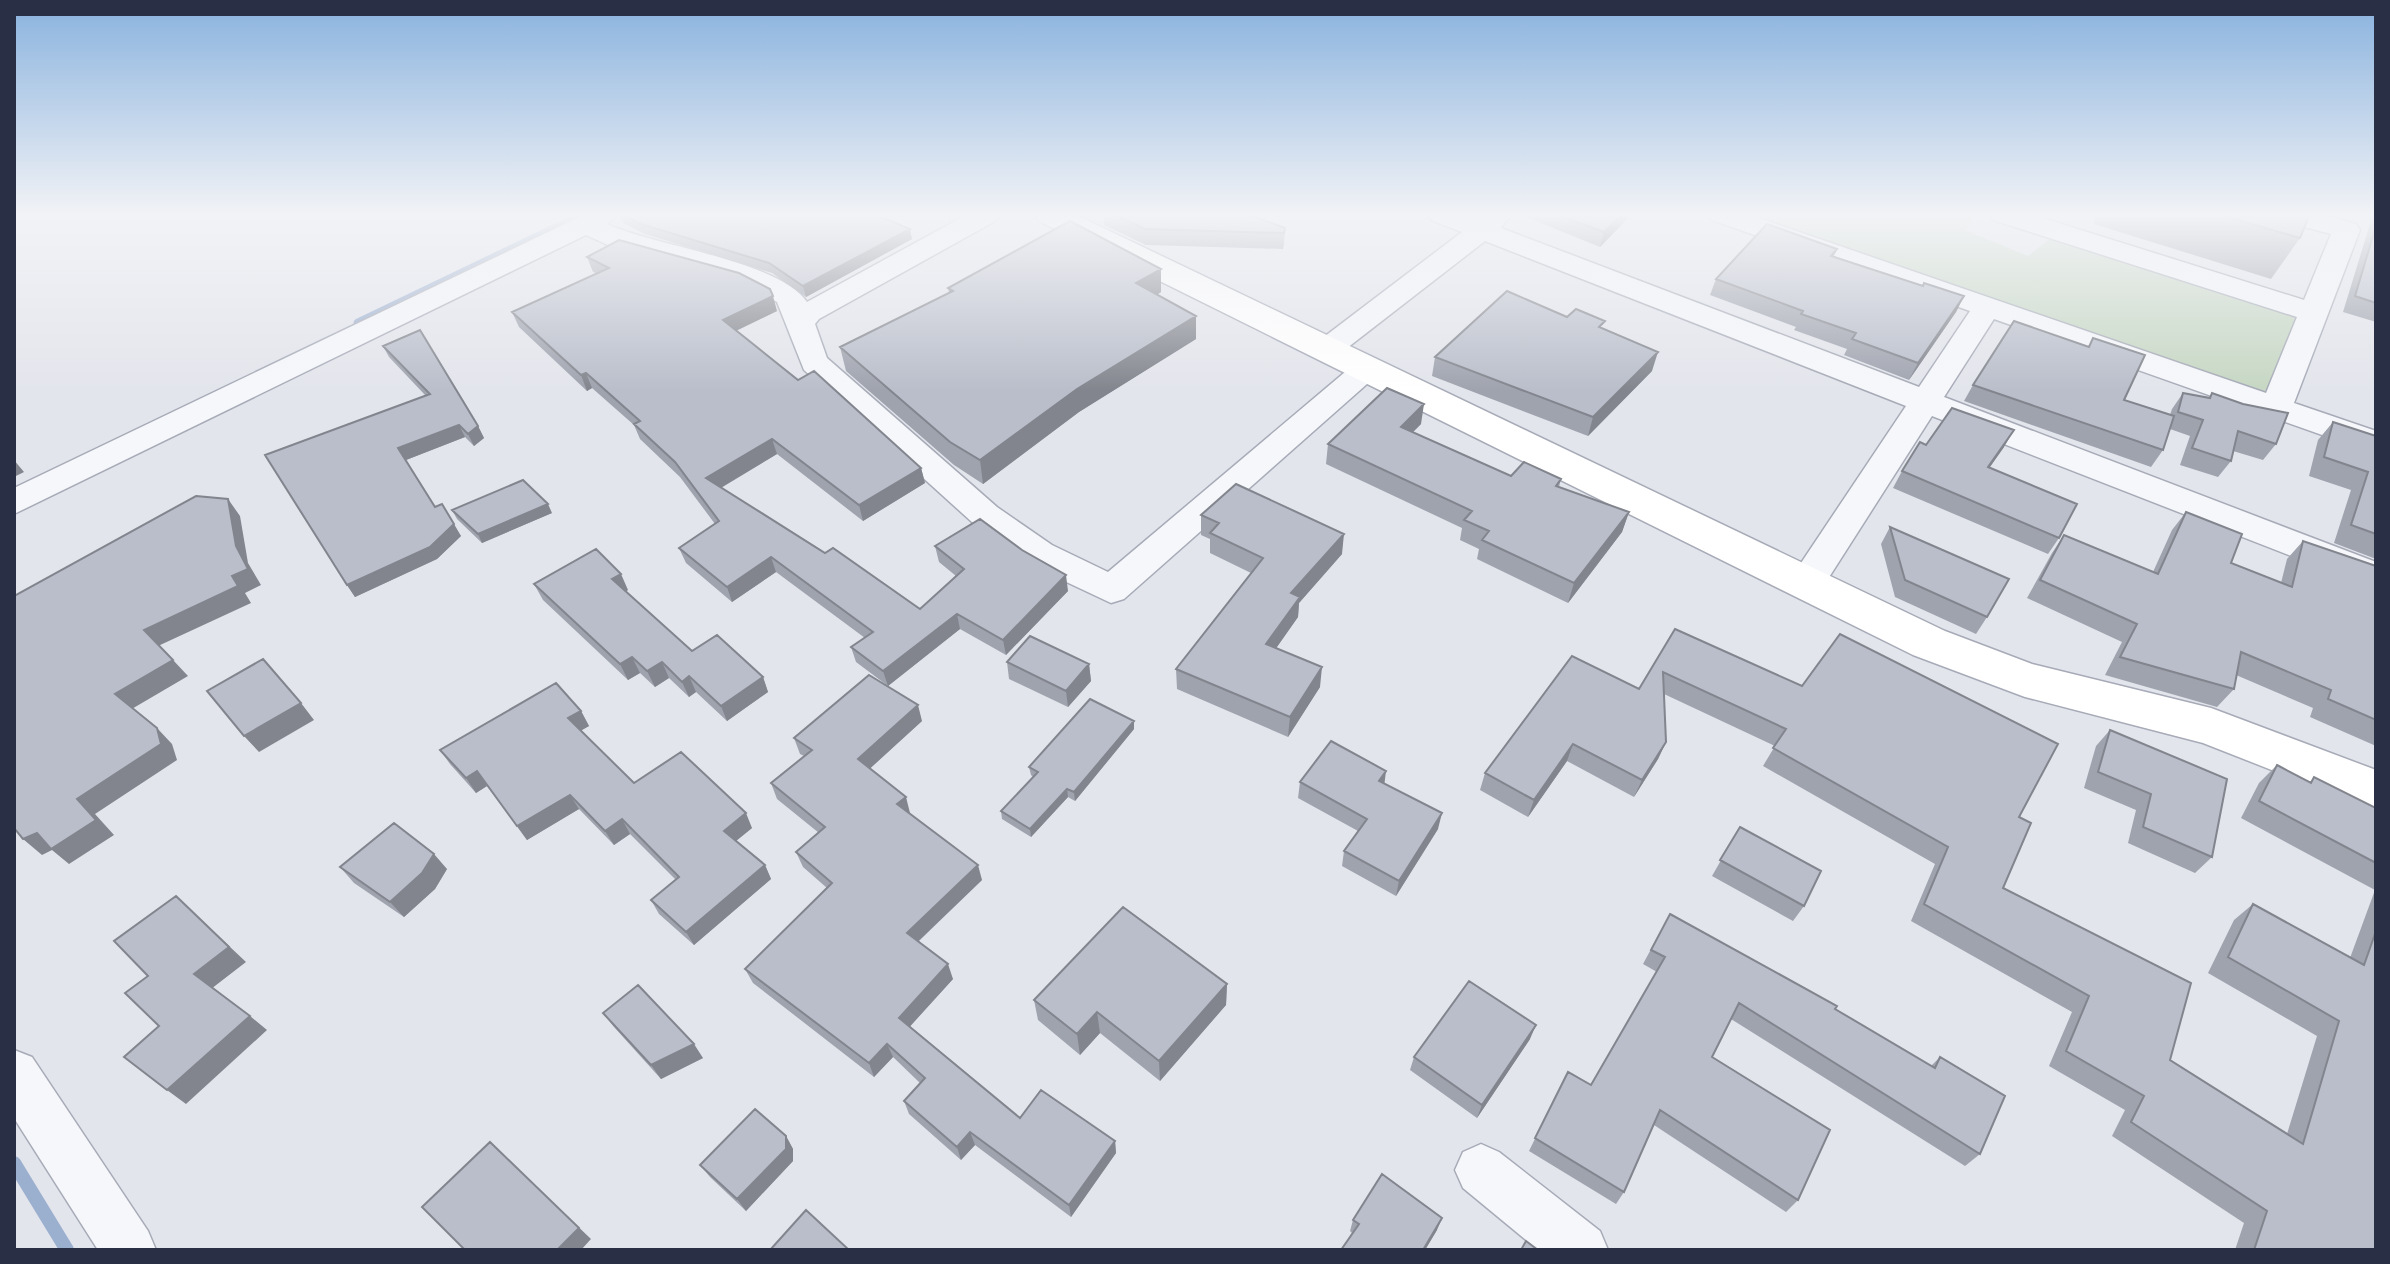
<svg xmlns="http://www.w3.org/2000/svg" width="2390" height="1264" viewBox="0 0 2390 1264" font-family="'Public Sans',sans-serif">
<rect width="100%" height="100%" fill="#e3e5ec"/>
<path fill="#c6d7c3" d="M1759 214H1978L1965 230 2028 256 2053 236 2287 311 2296 318 2266 392 2253 393 1764 222Z"/>
<g fill="none" stroke-linecap="round" stroke-linejoin="round">
<path stroke="#9bafcf" stroke-width="9" d="M358 323 585 214"/>
<path stroke="#9bafcf" stroke-width="14" d="M14 1163 67 1250"/>
<defs>
<path id="street" d="M586 214H618L607 224C658 247 779 261 807 302L968 214H1000L997 220 819 319 815 324 827 358 997 507 1052 545 1108 572 1357 362H1379L1384 369 1124 599 1111 603 1026 563 973 523 804 370 777 302 745 285 619 250 586 235 14 514V488Z
M1428 214H1465L1478 219 1485 214H1511L1501 228 1919 387 1970 311 1712 220 1708 214H1747L2266 393 2297 317 1993 220 1989 214H2030L2304 300 2331 234 2278 220 2274 214H2317L2356 224 2360 230 2294 403 2376 431V454L1994 319 1944 397 2376 562V589L1932 416 1819 593 1806 597 1793 593 1788 584 1793 575 1906 406 1485 241 1338 355H1316L1312 349 1316 343 1462 232 1431 220Z
M14 1050 32 1057 148 1231 156 1250H98L14 1118Z
M1481 1144 1499 1152 1600 1231 1608 1250H1538L1463 1188 1455 1170 1463 1152Z"/>
<path id="secondary" d="M1035 214H1074L1945 631 2032 664 2211 708 2376 770V811L2203 743 2025 697 1913 655 1039 221Z"/>
</defs>
<use href="#street" stroke="#a7abb7" stroke-width="3"/>
<use href="#secondary" stroke="#a7abb7" stroke-width="3"/>
<use href="#street" fill="#f6f7fa" fill-rule="evenodd"/>
<use href="#secondary" fill="#fff" fill-rule="evenodd"/>
</g>
<path fill="#9fa3ae" d="M620 214H881L878 215 912 239 806 297 772 273 645 234 623 223Z
M1104 214H1251L1249 215 1285 228 1284 244 1283 249 1146 245 1104 225Z
M1532 214H1632L1600 247 1531 219Z
M2095 214H2310L2300 238 2271 279 2094 224Z
M2373 214H2376V322L2343 312Z
M1837 249 1834 256 1923 286 1964 296 1956 312 1909 380 1844 355 1847 349 1794 330 1796 327 1710 295 1716 279Z
M587 257 777 311 736 331 798 380 921 468 925 483 863 521 777 454 721 488 825 553 920 609 956 576 939 562 935 546 1068 591 1006 655 960 629 888 686 856 662 851 647 865 638 776 572 732 602 686 563 679 548 715 524 680 477 640 439 634 425 592 388 587 391 519 327 512 312 596 273 593 272Z
M948 288 1161 292 1157 295 1196 339 1079 412 983 484 954 465 846 371 840 347 949 293Z
M1567 317 1603 329 1652 371 1588 436 1432 376 1435 357Z
M2093 338 2124 400 2170 415 2172 409 2183 393 2209 398 2212 393 2276 444 2263 460 2233 451 2231 461 2218 477 2180 465 2190 436 2170 429 2163 450 2151 467 1964 401 1973 385 2088 347Z
M383 346 478 426 484 438 474 446 465 437 406 460 435 507 461 536 437 559 355 597 347 585 426 396 389 357Z
M2333 422 2376 436V559L2334 543 2351 490 2309 476 2318 440Z
M1421 424 1413 432 1511 476 1561 479 1559 487 1629 512 1622 532 1568 603 1477 559 1479 549 1460 540 1462 528 1326 464 1328 444Z
M1926 445 2004 447 1989 468 2059 538 2048 554 1893 488 1902 471Z
M452 510 552 513 482 543 457 519Z
M2186 512 2231 563 2281 583 2287 559 2303 541 2376 566V746L2310 717 2313 708 2236 675 2234 689 2217 707 2105 675 2122 642 2027 598 2052 553 2064 535 2153 572 2172 530Z
M1201 515 1342 554 1299 603 1298 617 1276 648 1320 687 1288 737 1177 689 1176 669 1251 573 1210 553V539L1201 535Z
M1890 527 1987 617 1976 634 1895 597 1881 544Z
M534 584 628 590 626 591 692 651 763 677 768 692 727 721 696 692 689 697 669 678 655 687 640 673 628 680 543 600Z
M1675 629 2019 817 2003 888 2170 1060 2287 1134 2317 1036 2208 973 2234 920 2253 904 2350 958 2375 890 2241 818 2259 783 2277 765 2310 782 2314 777 2376 808V1250H2235L2244 1223 2112 1136 2125 1110 2049 1066 2072 1012 1911 921 1935 864 1763 766 1775 746 1664 694 1666 742 1658 759 1634 797 1567 761 1528 817 1480 790 1485 773 1639 689Z
M1007 662 1089 664 1091 681 1068 707 1009 679Z
M581 711 589 726 581 730 634 783 752 828 736 841 765 865 771 879 694 945 659 914 651 900 676 880 630 834 614 845 579 809 527 840 487 786 476 793 450 764 440 750Z
M922 721 870 768 910 813 909 814 982 880 919 941 953 979 910 1026 1020 1118 1115 1141 1116 1153 1071 1217 975 1145 961 1160 909 1114 904 1101 920 1083 893 1057 874 1077 753 983 745 969 827 888 803 867 796 852 819 833 777 799 771 783 804 756 800 754 794 738Z
M1134 729 1075 801 1068 797 1031 837 1002 819 1001 811 1033 777 1031 775 1029 767Z
M2110 730 2212 857 2195 873 2128 843 2136 810 2084 788 2096 746Z
M1300 782 1384 783 1438 829 1396 896 1342 866 1344 851 1358 831 1298 798Z
M1740 827 1804 906 1793 921 1712 876Z
M340 867 447 869 435 889 404 917 354 883Z
M1670 914 1931 1066 1940 1057 1980 1154 1965 1166 1731 1019 1712 1057 1798 1200 1786 1212 1654 1125 1624 1192 1616 1204 1529 1151 1568 1072 1591 1085 1657 972 1643 964Z
M1227 984 1226 1005 1160 1081 1100 1033 1080 1055 1038 1020 1034 1000Z
M603 1013 703 1058 661 1079 614 1027Z
M1530 1039 1477 1118 1410 1070 1414 1057Z
M786 1136 793 1149V1161L746 1211 710 1177 700 1165Z
M1353 1220 1437 1230 1425 1250H1341L1352 1233 1350 1231Z"/>
<path fill="#82858d" d="M1622 214H1632L1600 247 1604 232Z
M910 229 912 239 806 297 803 286Z
M1161 269V292L1137 306 1136 283Z
M773 296 777 311 727 335 723 320Z
M1964 296 1956 312 1909 380 1918 363Z
M1196 316V339L1079 412 983 484 980 460 1077 389Z
M1658 352 1652 371 1588 436 1593 417Z
M586 373 592 388 587 391 581 375Z
M1424 404 1421 424 1398 447 1401 427Z
M459 425 465 437 406 460 398 448Z
M478 426 484 438 474 446 468 434Z
M2014 430 2004 447 1978 484 1988 467Z
M772 439 777 454 712 493 706 478Z
M14 460 24 472 14 477Z
M921 468 925 483 863 521 859 505Z
M228 499 240 516 248 563 261 585 245 593 251 603 158 646 144 630 236 546Z
M548 504 552 513 482 543 478 534Z
M1629 512 1622 532 1568 603 1574 583Z
M454 524 461 536 437 559 355 597 347 585Z
M1344 534 1342 554 1299 603 1298 617 1265 664 1266 644 1291 593Z
M771 557 776 572 732 602 727 587Z
M621 574 628 590 620 595 612 579Z
M1066 575 1068 591 1006 655 1003 640Z
M957 614 960 629 888 686 883 671Z
M632 657 640 673 628 680 620 664Z
M173 660 188 676 130 710 115 694Z
M662 662 669 678 655 687 647 671Z
M1089 664 1091 681 1068 707 1066 691Z
M1322 667 1320 687 1288 737 1290 717Z
M689 676 696 692 689 697 682 682Z
M763 677 768 692 727 721 721 706Z
M301 703 314 720 259 752 244 736Z
M918 705 922 721 863 775 858 759Z
M581 711 589 726 577 733 568 718Z
M1134 721V729L1075 801 1074 792Z
M157 728 172 744 177 760 95 814 114 835 69 864 52 850 42 855 23 839 37 833Z
M1666 742 1658 759 1634 797 1642 780Z
M1573 744 1567 761 1528 817 1534 800Z
M477 771 487 786 476 793 466 778Z
M1386 771 1384 787 1379 781Z
M1067 789 1068 797 1031 837 1030 829Z
M570 795 579 809 527 840 517 826Z
M906 797 910 813 902 820 897 804Z
M746 813 752 828 731 845 724 831Z
M1442 813 1438 829 1396 896 1399 881Z
M622 819 630 834 614 845 605 831Z
M434 854 447 869 435 889 404 917 390 902Z
M765 865 771 879 694 945 686 932Z
M978 865 982 880 912 947 907 933Z
M176 896 246 962 211 989 194 974Z
M948 964 953 979 905 1032 899 1018Z
M1227 984 1226 1005 1160 1081 1159 1061Z
M1097 1012 1100 1033 1080 1055 1077 1034Z
M250 1016 267 1030 186 1104 167 1090Z
M1536 1025 1530 1039 1477 1118 1482 1105Z
M694 1044 703 1058 661 1079 651 1065Z
M887 1044 893 1057 874 1077 869 1063Z
M970 1132 975 1145 961 1160 957 1147Z
M786 1136 793 1149V1161L746 1211 737 1199Z
M1115 1141 1116 1153 1071 1217 1069 1205Z
M503 1155 591 1239 581 1250H561Z
M1442 1218 1437 1230 1425 1250H1423Z"/>
<path fill="#b9beca" stroke="#82858d" stroke-width="2" d="M621 214H874L910 229 803 286 769 263 641 224Z
M1113 214H1247L1285 228 1284 233 1145 229Z
M1556 214H1622L1604 232Z
M2218 214H2310L2300 238Z
M1070 221 1161 269 1136 283 1196 316 1077 389 980 460 950 442 840 347 953 291 948 288Z
M1767 224 1837 249 1831 256 1923 286 1924 283 1964 296 1918 363 1852 339 1856 333 1801 314 1803 311 1716 279Z
M2376 226V303L2355 296Z
M619 240 739 273 770 289 773 296 723 320 798 380 814 371 921 468 859 505 772 439 706 478 825 553 833 548 920 609 964 569 935 546 980 519 1022 550 1066 575 1003 640 957 614 883 671 851 647 873 632 771 557 727 587 679 548 719 521 675 462 634 424 640 421 586 373 581 375 512 312 609 268 587 257Z
M1507 291 1567 317 1576 309 1605 321 1599 327 1658 352 1593 417 1435 357Z
M2014 321 2089 347 2093 338 2145 355 2124 400 2174 416 2163 450 1973 385Z
M420 330 478 426 468 434 459 425 398 448 435 507 442 504 454 524 430 547 347 585 265 455 430 394 383 346Z
M1387 388 1424 404 1401 427 1511 476 1524 462 1561 479 1556 486 1629 512 1574 583 1482 540 1489 531 1464 520 1472 511 1328 444Z
M2183 393 2210 398 2212 393 2243 404 2288 413 2276 444 2238 431 2231 461 2192 448 2203 420 2178 412Z
M1952 408 2014 430 1988 467 2077 504 2059 538 1902 471 1920 442 1926 445Z
M2333 422 2376 436V534L2351 525 2368 472 2324 457Z
M523 480 548 504 478 534 452 510Z
M1236 484 1344 534 1291 593 1300 597 1266 644 1322 667 1290 717 1176 669 1263 558 1210 533 1219 523 1201 515Z
M196 496 228 499 236 546 248 569 232 576 238 586 144 630 173 660 115 694 157 728 161 744 77 799 96 820 51 849 37 833 23 839 14 828V596Z
M2186 512 2242 534 2231 563 2292 587 2303 541 2376 566V720L2328 699 2331 690 2241 652 2234 689 2120 657 2137 624 2040 580 2064 535 2158 574Z
M1890 527 2009 579 1987 617 1905 580Z
M596 549 621 574 612 579 692 651 717 635 763 677 721 706 689 676 682 682 662 662 647 671 632 657 620 664 534 584Z
M1675 629 1802 686 1840 634 2058 744 2019 817 2031 823 2003 888 2191 983 2170 1060 2303 1144 2339 1021 2228 957 2253 904 2364 965 2376 931V1250H2254L2267 1211 2131 1122 2144 1096 2066 1051 2089 996 1924 904 1948 847 1773 748 1786 729 1663 672 1666 742 1642 780 1573 744 1534 800 1485 773 1572 656 1639 689Z
M1030 636 1089 664 1066 691 1007 662Z
M263 659 301 703 244 736 207 691Z
M869 675 918 705 858 759 906 797 897 804 978 865 907 933 948 964 899 1018 1020 1118 1041 1090 1115 1141 1069 1205 970 1132 957 1147 904 1101 925 1078 887 1044 869 1063 745 969 832 883 796 852 825 827 771 783 812 750 794 738Z
M556 683 581 711 568 718 634 783 681 752 746 813 724 831 765 865 686 932 651 900 679 877 622 819 605 831 570 795 517 826 477 771 466 778 440 750Z
M1090 699 1134 721 1074 792 1067 789 1030 829 1001 811 1038 772 1029 767Z
M2110 730 2227 779 2212 857 2143 827 2151 794 2098 772Z
M1331 741 1386 771 1379 781 1442 813 1399 881 1344 851 1367 819 1300 782Z
M2277 765 2311 783 2314 777 2376 808V863L2259 801Z
M394 823 434 854 422 873 390 902 340 867Z
M1740 827 1821 871 1804 906 1720 860Z
M176 896 229 947 194 974 250 1016 167 1090 124 1057 159 1026 125 993 148 976 114 941Z
M1123 907 1227 984 1159 1061 1097 1012 1077 1034 1034 1000Z
M1670 914 1837 1006 1835 1009 1935 1068 1940 1057 2005 1096 1980 1154 1739 1003 1712 1057 1830 1130 1798 1200 1660 1110 1624 1192 1535 1138 1568 1072 1591 1085 1665 957 1651 950Z
M1469 981 1536 1025 1482 1105 1414 1057Z
M638 985 694 1044 651 1065 603 1013Z
M755 1109 786 1136V1149L737 1199 700 1165Z
M490 1142 579 1228 559 1248 561 1250H465L422 1207Z
M1382 1174 1442 1218 1423 1250H1341L1359 1224 1353 1220Z
M806 1210 849 1250H770Z
M1526 1241 1538 1250H1521Z"/>
<linearGradient id="sky" x2="0" y2="1"><stop stop-color="#89b2de"/><stop offset="0.55" stop-color="#f2f3f6"/><stop offset="1" stop-color="#f2f3f6" stop-opacity="0"/></linearGradient>
<rect width="2390" height="391" fill="url(#sky)"/>
<rect width="2390" height="1264" fill="none" stroke="#293046" stroke-width="32"/>
</svg>
